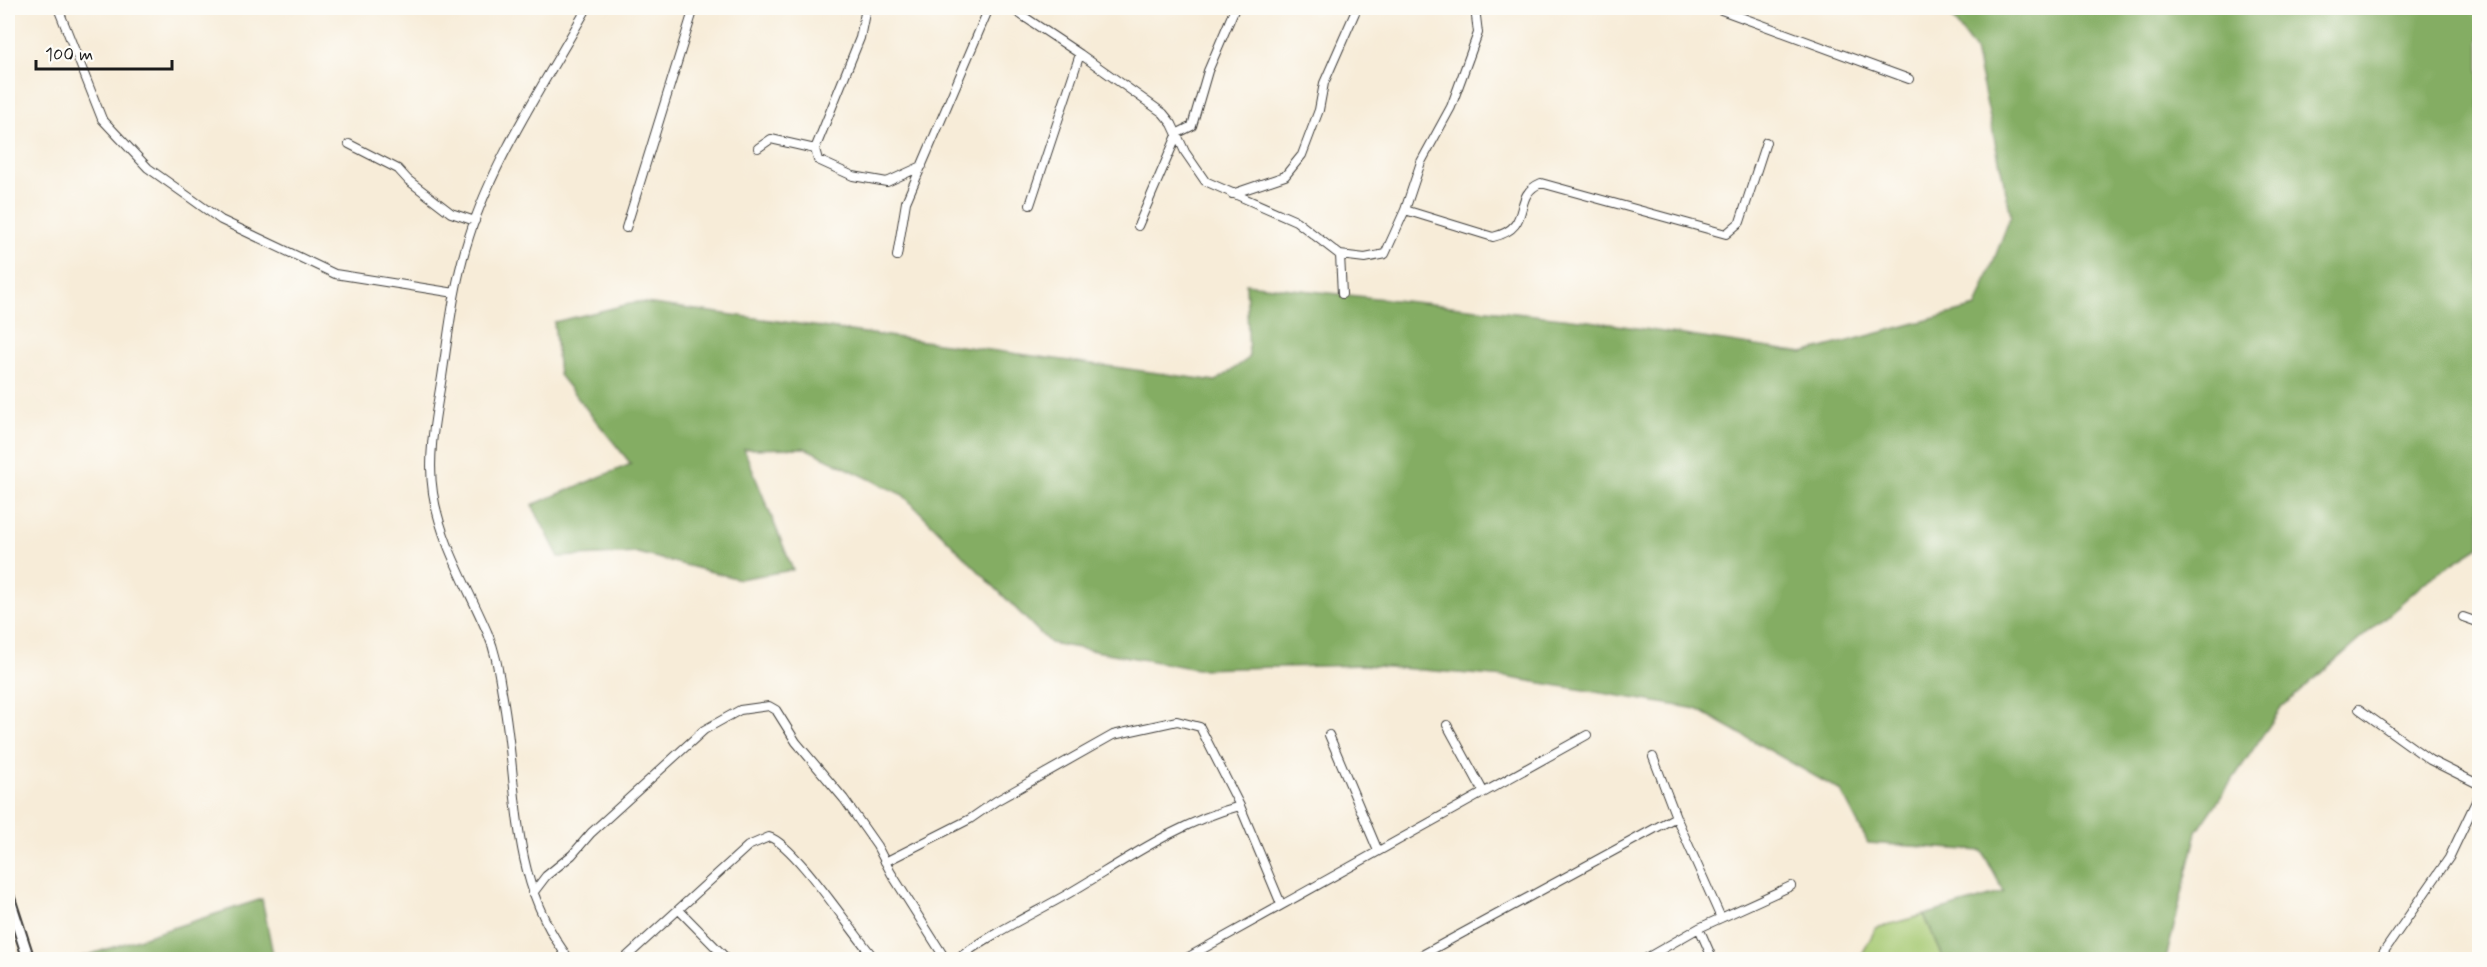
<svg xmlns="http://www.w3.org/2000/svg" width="2487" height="967" viewBox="0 0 2487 967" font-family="Mynerve,sans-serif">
<rect width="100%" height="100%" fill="#fdfcf7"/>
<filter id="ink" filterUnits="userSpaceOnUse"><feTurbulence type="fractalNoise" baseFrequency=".0167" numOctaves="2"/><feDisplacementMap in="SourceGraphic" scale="12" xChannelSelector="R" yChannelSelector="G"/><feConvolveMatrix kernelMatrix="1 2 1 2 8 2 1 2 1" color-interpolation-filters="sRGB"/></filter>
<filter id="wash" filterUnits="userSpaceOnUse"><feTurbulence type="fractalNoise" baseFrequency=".008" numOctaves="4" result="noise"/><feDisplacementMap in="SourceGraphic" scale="24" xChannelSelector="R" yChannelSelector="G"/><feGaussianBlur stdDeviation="1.35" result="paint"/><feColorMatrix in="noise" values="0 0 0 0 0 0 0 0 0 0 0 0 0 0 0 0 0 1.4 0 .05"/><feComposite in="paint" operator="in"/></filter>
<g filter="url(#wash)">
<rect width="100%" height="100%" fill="#f7ecd8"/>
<path fill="#a6c972" stroke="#617247" stroke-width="1.5" d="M1924 915 1944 959 1859 960 1876 928Z"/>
<path fill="#84ad64" stroke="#506440" stroke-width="1.5" d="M1945 8H2479V547L2430 578 2282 707 2197 832 2166 959H1944L1924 915 2004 892 1982 851 1868 843 1841 791 1697 709 1505 677 1364 665 1197 669 1050 643 903 495 805 448 744 449 793 570 739 579 638 553 559 557 532 505 631 464 559 375 554 322 638 302 1216 381 1249 358 1246 284 1590 321 1803 353 1976 307 2011 215 1975 50Z
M262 899 274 959H76Z"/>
</g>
<g filter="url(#ink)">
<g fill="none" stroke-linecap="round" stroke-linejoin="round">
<defs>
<path id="street" d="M58 8 102 119 148 168 189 197 221 220 335 274 455 293
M1011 8 1080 54 1030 205
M1716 8 1909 79
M1080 54 1163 113 1172 124 1185 152 1205 181 1296 221 1340 255 1342 294
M349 144 398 169 408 180 451 213 475 221
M758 148 771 139 815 149 818 160 853 176 887 182 922 166
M815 149 860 38 866 8
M1232 194 1285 176 1302 155 1319 110 1324 83 1357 8
M1405 210 1421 162 1451 107 1478 33 1475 8
M1138 226 1178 133 1192 126 1208 71 1235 8
M626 228 694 8
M1340 255 1365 258 1385 254 1405 210 1493 237C1535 227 1510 196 1541 183L1726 234 1740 222 1766 142
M897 256 906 202 989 8
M2463 617 2480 623
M2359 709 2430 760 2480 785
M1447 725 1483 791
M1329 735 1378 851
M1676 817 1721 918
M885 862 970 819 996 801 1113 735 1177 721 1200 727 1240 806 1281 904
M533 893 546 876 572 855 591 833 704 730 740 710 769 706 776 710 796 742 844 799 877 846 891 873 946 960
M679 910 728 960
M1699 928 1713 960
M570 960C508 881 520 791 503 698 499 676 497 655 488 634 468 587 441 544 433 493 427 455 436 414 442 377 449 330 454 283 469 237 493 160 547 79 587 8
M623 960 748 846 769 837C795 844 854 936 876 960
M956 960C990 934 1029 916 1066 895 1121 863 1178 822 1240 806
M1183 960 1587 735
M1413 960 1676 817 1653 757
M1643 960 1699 928 1791 886
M2378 960 2449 858 2480 793"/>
<path id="secondary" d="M8 895 29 960"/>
</defs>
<use href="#street" stroke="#3d3b38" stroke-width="10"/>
<use href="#secondary" stroke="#3d3b38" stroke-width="14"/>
<use href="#street" stroke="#fff" stroke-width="8"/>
<use href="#secondary" stroke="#fff" stroke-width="10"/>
</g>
</g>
<rect width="2487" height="967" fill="none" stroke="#fdfcf7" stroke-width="30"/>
<path d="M36 60v9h136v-9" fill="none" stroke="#1c1c1c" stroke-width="3"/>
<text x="45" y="60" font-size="18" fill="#1c1c1c" stroke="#fdfcf7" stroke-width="4.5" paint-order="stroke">100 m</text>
</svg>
